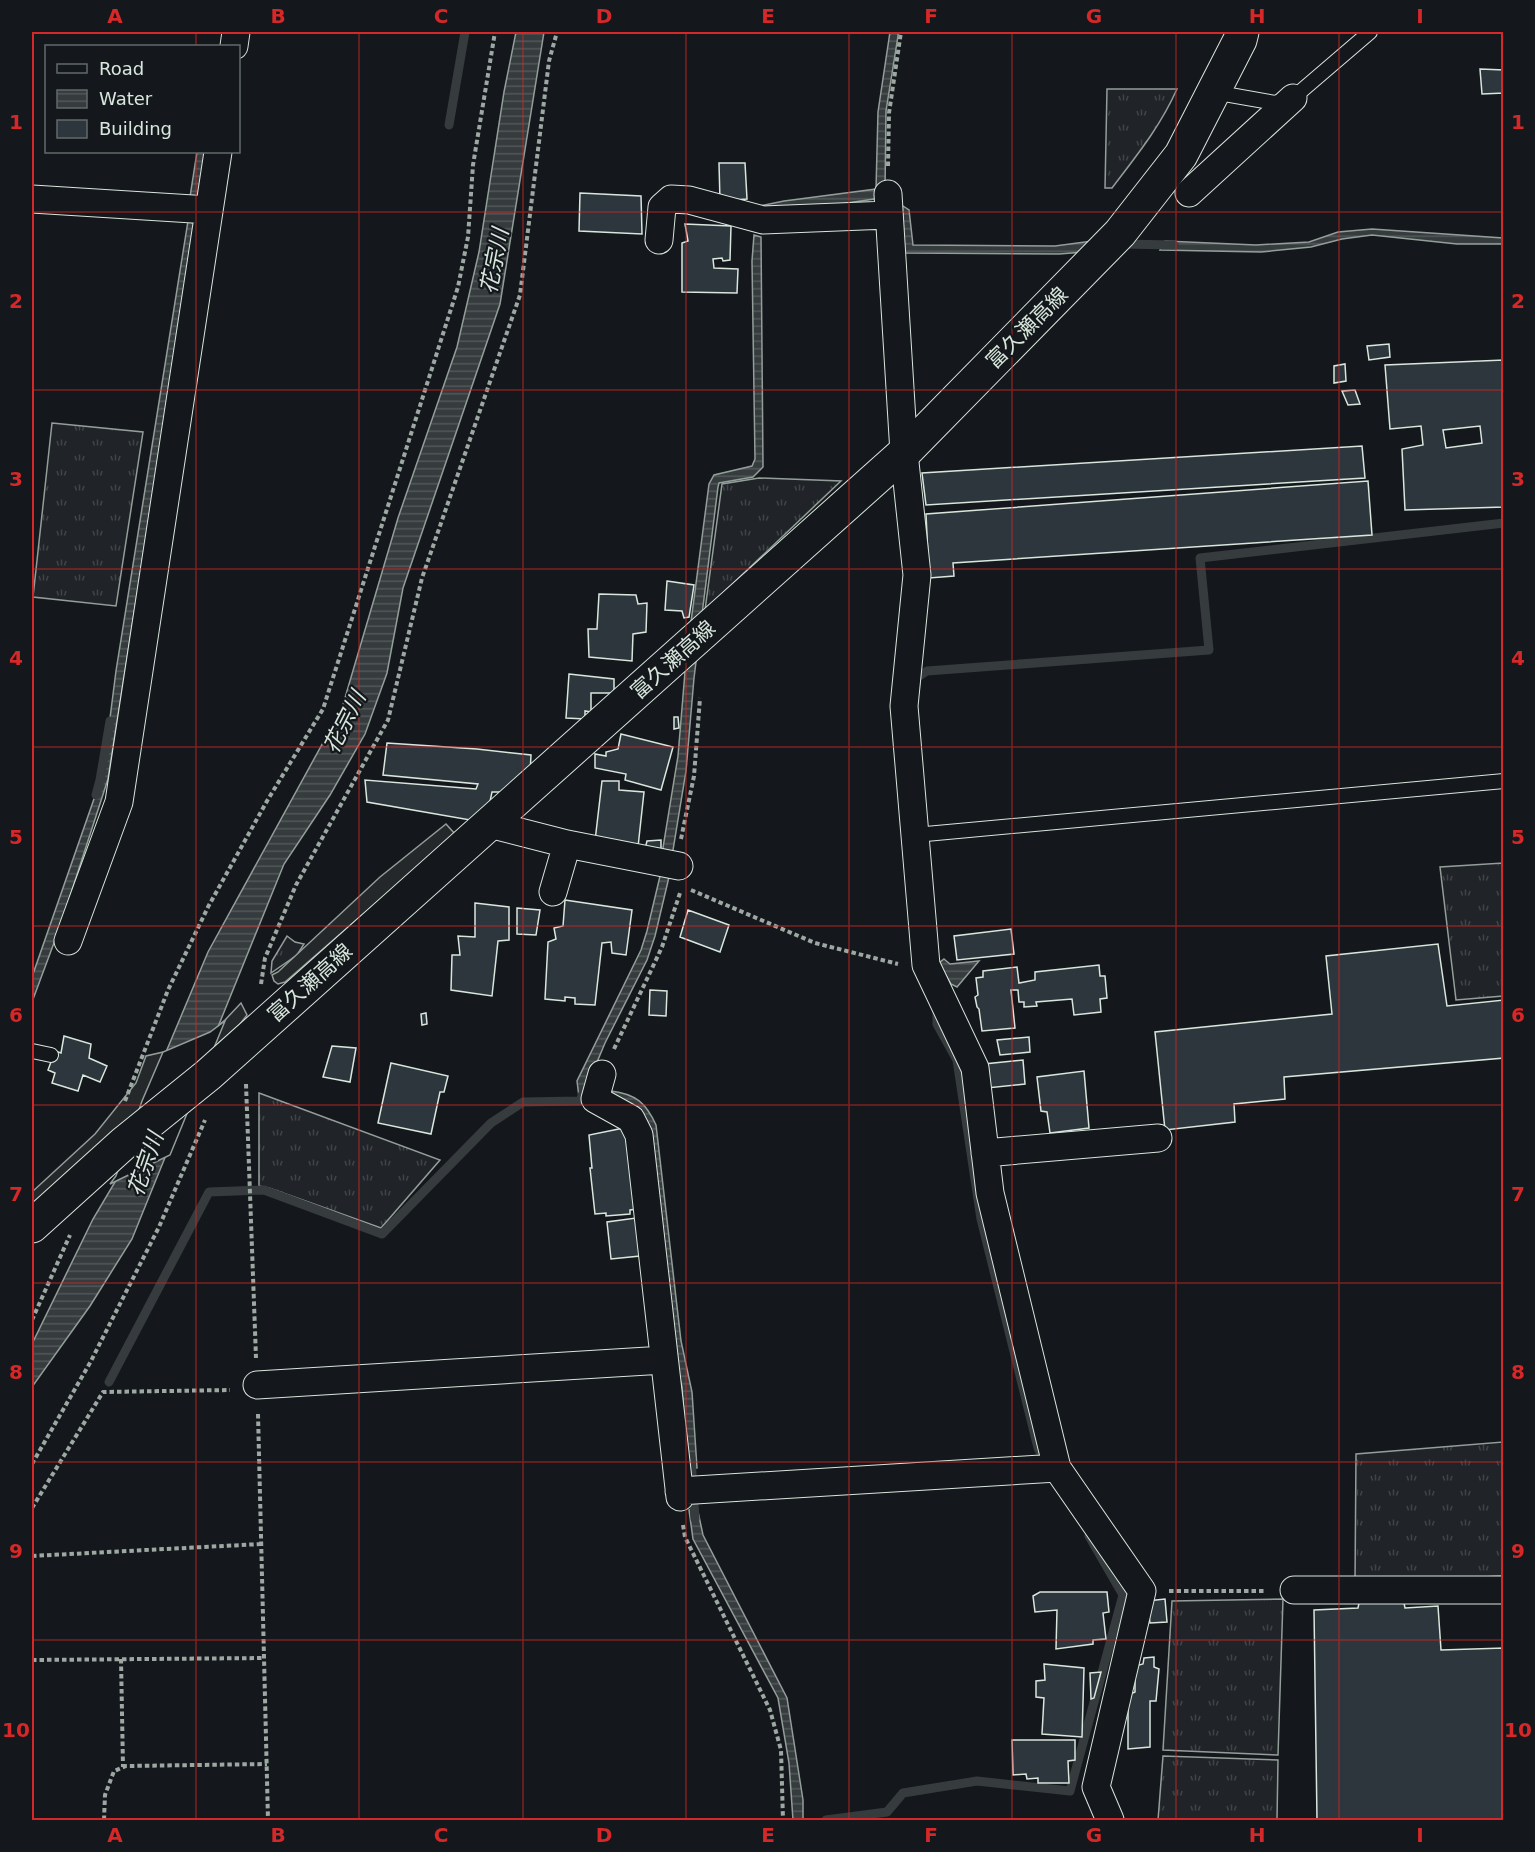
<svg xmlns="http://www.w3.org/2000/svg" width="1535" height="1852" viewBox="0 0 1535 1852" font-family="'DejaVu Sans','Noto Sans JP',sans-serif">
<defs>
<pattern id="grass-tufts" width="24" height="20" patternUnits="userSpaceOnUse" patternTransform="scale(1.5)"><rect width="24" height="20" fill="#202428"/><path d="M3 7l-1-3M5 7V3M7 7l1-3M15 17l-1-3M17 17v-4M19 17l1-3" fill="none" stroke="#404447"/></pattern>
<pattern id="water-rules" width="6" height="5" patternUnits="userSpaceOnUse" patternTransform="scale(1.5)"><rect width="6" height="5" fill="#363b3e"/><path d="M0 2.5h6" fill="none" stroke="#525759"/></pattern>
</defs>
<rect width="100%" height="100%" fill="#14181c"/>
<path fill="url(#grass-tufts)" stroke="#939e99" stroke-width="1.5" d="M1107 89H1177C1160 127 1137 155 1112 188H1105Z
M52 423 143 432 116 606 33 597Z
M759 478 841 481 705 610 722 484Z
M1503 863V996L1456 1000 1440 867Z
M287 936 295 942 304 944 297 955 271 973 272 961Z
M259 1093 440 1160 381 1228 269 1188 259 1186Z
M1503 1442V1576L1355 1583 1356 1454Z
M1283 1599 1278 1755 1163 1750 1172 1601Z
M1163 1756 1278 1760 1277 1820H1158Z"/>
<path fill="#24282b" stroke="#939e99" stroke-width="1.5" d="M446 824 455 834 285 982 278 984 274 981 272 975 278 972 380 877Z
M241 1003 247 1015 240 1024 32 1209V1192L95 1134 136 1083 146 1056 172 1050 210 1032 225 1020Z"/>
<path fill="url(#water-rules)" stroke="#939e99" stroke-width="1.5" d="M516 32H544L500 304 403 588 387 673 365 734 330 795 284 864 132 1239 90 1306 32 1387V1344L93 1219 118 1177 145 1102 208 952 342 708 398 518 457 347 479 252 504 92Z
M890 32H898V36L886 111 885 190 881 198 766 215 755 207 784 201 876 189 878 112Z
M197 152H205L198 196 190 197Z
M903 206 909 210 913 245 1055 246 1107 239 1110 250 1059 254 905 253 898 213Z
M188 221 195 224 108 779 61 924 32 1002V977L103 773 116 671Z
M1372 229 1503 238V244H1457L1372 235 1342 239 1311 247 1261 252 1160 250 1165 241 1256 245 1309 242 1338 232Z
M754 235 761 237 763 467 753 477 719 483 718 487 694 678 686 771 672 856 662 854 678 756 686 660 709 484 714 475 752 466 755 459 752 261Z
M661 872 669 877 655 936 647 960 605 1043 587 1086C595 1090 602 1090 611 1091 636 1094 646 1103 656 1125L681 1341 692 1392 697 1468 688 1470 682 1387 671 1341 647 1123 579 1097 577 1081 641 950 647 931Z
M944 959 950 964 979 961 957 987 951 984 939 963Z
M697 1507 703 1535 787 1698 803 1800V1820H793L789 1763 778 1698 693 1539 689 1510Z"/>
<path fill="#14181c" stroke="#939e99" stroke-width="1.5" d="M225 1021 170 1155 110 1184 116 1176 142 1101 163 1052 210 1032Z"/>
<g fill="none" stroke-linecap="round" stroke-linejoin="round">
<path stroke="#363b3e" stroke-width="9" d="M449 125 465 32
M1121 244 1174 245
M916 684V678L927 671 1209 650 1200 558 1504 523
M96 795 100 780 110 721
M937 1009V1024L957 1060 981 1219 1038 1448 1043 1457
M109 1382 209 1192 264 1190 382 1234 491 1123 523 1102 580 1101 583 1093
M691 1458 695 1519
M826 1820 887 1812 903 1793 977 1781 1070 1791 1123 1595 1089 1536"/>
</g>
<path fill="#2c363c" stroke="#d8e6dc" stroke-width="1.5" fill-rule="evenodd" d="M1480 69 1504 70V93L1482 94Z
M719 163H745L747 199 720 201Z
M580 193 641 196 642 234 579 231Z
M685 224 731 226 730 260 723 261 722 258 713 259 714 268 738 269 737 293 682 292V243L688 241Z
M1389 344 1390 357 1369 360 1367 346Z
M1504 360V507L1405 510 1402 449 1423 445 1421 426 1390 429 1385 365ZM1480 426 1482 443 1446 448 1443 430Z
M1345 364 1346 381 1334 383V366Z
M1355 390 1360 404 1348 405 1342 391Z
M1362 446 1365 478 926 505 922 473Z
M1368 481 1372 535 953 563 954 576 929 578 926 514Z
M667 581 694 585 689 617 684 618 682 611 665 610Z
M599 594 636 595 638 604 647 603 646 632 633 634 632 661 589 657 588 629H597Z
M569 674 614 679V693H591V712L585 711V719L566 718Z
M674 717H678L679 728 674 729Z
M621 734 673 747 661 790 625 780 626 774 595 768V754L606 756V752L618 749Z
M387 743 477 749 531 755 530 774 512 792H492L488 811 476 821 367 802 365 780 476 789 478 784 383 775Z
M602 781H619V790L644 792 638 847 595 841Z
M661 840V850L645 849 647 841Z
M565 900 632 910 626 955 612 953 611 942 602 943 595 1005 575 1004V998L565 997V1001L545 999 548 942 556 939 554 928 563 926Z
M475 903 509 907V940L498 941 492 996 451 990 452 955H460L458 936 475 937Z
M517 908 540 910 536 935 517 934Z
M688 910 729 925 720 952 680 937Z
M1011 929 1014 954 957 960 954 936Z
M1438 944 1447 1006 1504 1000V1058L1284 1077 1285 1099 1234 1104 1235 1122 1165 1130 1155 1032 1332 1014 1326 956Z
M1099 965 1100 976H1105L1107 998 1100 999 1101 1012 1074 1015 1072 999 1036 1002 1037 1006 1024 1007V1002H1019L1018 990H1011L1015 1028 982 1031 979 1009 977 1007 975 997 978 995 976 978 983 977V971L1017 967 1019 983 1035 980V972Z
M650 990 667 991 666 1016 649 1015Z
M426 1013 427 1024 422 1025 421 1014Z
M64 1036 91 1044 89 1058 107 1066 100 1082 83 1075 78 1091 52 1083 55 1073 48 1070 55 1051 61 1053Z
M1029 1037 1030 1052 1000 1055 997 1040Z
M332 1046 356 1048 350 1082 323 1077Z
M1023 1060 1025 1084 987 1088 984 1064Z
M391 1063 448 1076 444 1092H440L431 1134 378 1123Z
M1084 1071 1089 1128 1050 1133 1047 1112 1041 1111 1037 1077Z
M624 1128 634 1182 637 1209 630 1210V1214L606 1216V1213L595 1214 590 1168H592L589 1135Z
M636 1218 640 1256 611 1259 607 1222Z
M1040 1592H1107L1109 1612 1103 1613 1106 1639 1093 1640V1644L1056 1649 1057 1610 1035 1612 1033 1596Z
M1165 1599 1167 1622 1150 1623 1147 1601Z
M1359 1603H1404L1405 1608 1438 1606 1441 1650 1504 1648V1820H1317L1314 1610 1358 1608Z
M1154 1657V1667L1159 1669 1156 1701H1150V1747L1128 1749V1695L1135 1692V1666L1143 1664 1144 1658Z
M1044 1664 1084 1668 1082 1737 1042 1734 1044 1698 1036 1697V1681L1045 1680Z
M1101 1672 1094 1698 1091 1699 1090 1673Z
M1012 1740H1075V1760L1068 1761 1069 1783H1038V1778L1027 1779 1026 1774 1013 1775Z"/>
<g fill="none" stroke-linecap="round" stroke-linejoin="round">
<defs>
<path id="service" d="M1213 92 1275 103 1293 98 1370 32
M915 835 1504 781
M32 1051 51 1055"/>
<path id="minor" d="M234 46 236 32
M1189 193 1293 98
M888 194 904 453 917 575 904 706 926 965 975 1068 990 1193 1057 1468 1142 1591 1096 1787 1110 1820
M32 199 209 210
M659 240 662 207 671 199 689 200 763 220 888 215
M489 824 567 844 679 866
M553 892 567 844
M68 941 119 802 218 152
M602 1074 595 1099 631 1119 639 1135 680 1497
M985 1153 1158 1138
M257 1385 664 1360
M679 1491 1057 1468
M1294 1590H1504"/>
<path id="secondary" d="M32 1226 125 1142 208 1075 904 453 1120 233 1181 155 1240 40 1242 32"/>
</defs>
<use href="#service" stroke="#d8e6dc" stroke-width="16"/>
<use href="#minor" stroke="#d8e6dc" stroke-width="29"/>
<use href="#secondary" stroke="#d8e6dc" stroke-width="35"/>
<path stroke="#9da8a2" stroke-width="4" stroke-dasharray="4.5 3" stroke-linecap="butt" d="M888 166 889 113 901 32
M681 839 694 776 700 698
M691 890 815 943 898 964
M261 984 265 958 296 885 388 720 422 578 520 295 549 61 557 32
M614 1049 662 947 680 893
M246 1084 256 1358
M125 1101 168 990 208 907 267 801 323 709 458 287 468 237 473 165 495 32
M32 1320 70 1235
M258 1414 268 1820
M32 1464 91 1361 159 1227 205 1120
M32 1508 103 1392 230 1390
M683 1525 685 1537 770 1710 781 1750 783 1820
M32 1556 261 1544
M1169 1591H1266
M121 1659 123 1767
M32 1660 264 1658
M104 1820 105 1795 114 1771 126 1766 267 1764"/>
<use href="#service" stroke="#14181c" stroke-width="14"/>
<use href="#minor" stroke="#14181c" stroke-width="27"/>
<use href="#secondary" stroke="#14181c" stroke-width="33"/>
</g>
<path fill="none" stroke="#d62828" stroke-width="1.5" stroke-opacity="0.55" d="M196 32V46M359 32V1820M523 32V1820M686 32V1820M849 32V1820M1012 32V1820M1176 32V1820M1339 32V1820M196 152V1820M32 212H1504M32 390H1504M32 569H1504M32 747H1504M32 926H1504M32 1105H1504M32 1283H1504M32 1462H1504M32 1640H1504"/>
<g text-anchor="middle" stroke-width="4.5" stroke-linejoin="round" paint-order="stroke">
<g font-size="21" fill="#d8e6dc" stroke="#14181c">
<text transform="translate(1027 328) rotate(-45)" y="7">富久瀬高線</text>
<text transform="translate(673 660) rotate(-42)" y="7">富久瀬高線</text>
<text transform="translate(310 983) rotate(-42)" y="7">富久瀬高線</text>
</g>
<g font-size="22" font-style="italic" fill="#d8e6dc" stroke="#14181c">
<text transform="translate(494 261) rotate(-79)" y="8">花宗川</text>
<text transform="translate(344 722) rotate(-63)" y="8">花宗川</text>
<text transform="translate(145 1164) rotate(-71)" y="8">花宗川</text>
</g>
</g>
<rect width="1535" height="1852" fill="none" stroke="#14181c" stroke-width="66"/>
<rect x="45" y="45" width="195" height="108" fill="#14181c" stroke="#626a69" stroke-width="1.5"/>
<rect x="57" y="64" width="30" height="9" fill="#14181c" stroke="#626a69" stroke-width="1.5"/>
<text x="99" y="75" font-size="18" fill="#d8e6dc">Road</text>
<rect x="57" y="90" width="30" height="18" fill="url(#water-rules)" stroke="#626a69" stroke-width="1.5"/>
<text x="99" y="105" font-size="18" fill="#d8e6dc">Water</text>
<rect x="57" y="120" width="30" height="18" fill="#2c363c" stroke="#626a69" stroke-width="1.5"/>
<text x="99" y="135" font-size="18" fill="#d8e6dc">Building</text>
<rect x="33" y="33" width="1469" height="1786" fill="none" stroke="#d62828" stroke-width="2"/>
<g font-size="20" text-anchor="middle" font-weight="bold" fill="#d62828">
<text x="115" y="23">A</text>
<text x="278" y="23">B</text>
<text x="441" y="23">C</text>
<text x="604" y="23">D</text>
<text x="768" y="23">E</text>
<text x="931" y="23">F</text>
<text x="1094" y="23">G</text>
<text x="1257" y="23">H</text>
<text x="1420" y="23">I</text>
<text x="16" y="129">1</text>
<text x="1518" y="129">1</text>
<text x="16" y="308">2</text>
<text x="1518" y="308">2</text>
<text x="16" y="486">3</text>
<text x="1518" y="486">3</text>
<text x="16" y="665">4</text>
<text x="1518" y="665">4</text>
<text x="16" y="844">5</text>
<text x="1518" y="844">5</text>
<text x="16" y="1022">6</text>
<text x="1518" y="1022">6</text>
<text x="16" y="1201">7</text>
<text x="1518" y="1201">7</text>
<text x="16" y="1379">8</text>
<text x="1518" y="1379">8</text>
<text x="16" y="1558">9</text>
<text x="1518" y="1558">9</text>
<text x="16" y="1737">10</text>
<text x="1518" y="1737">10</text>
<text x="115" y="1842">A</text>
<text x="278" y="1842">B</text>
<text x="441" y="1842">C</text>
<text x="604" y="1842">D</text>
<text x="768" y="1842">E</text>
<text x="931" y="1842">F</text>
<text x="1094" y="1842">G</text>
<text x="1257" y="1842">H</text>
<text x="1420" y="1842">I</text>
</g>
</svg>
